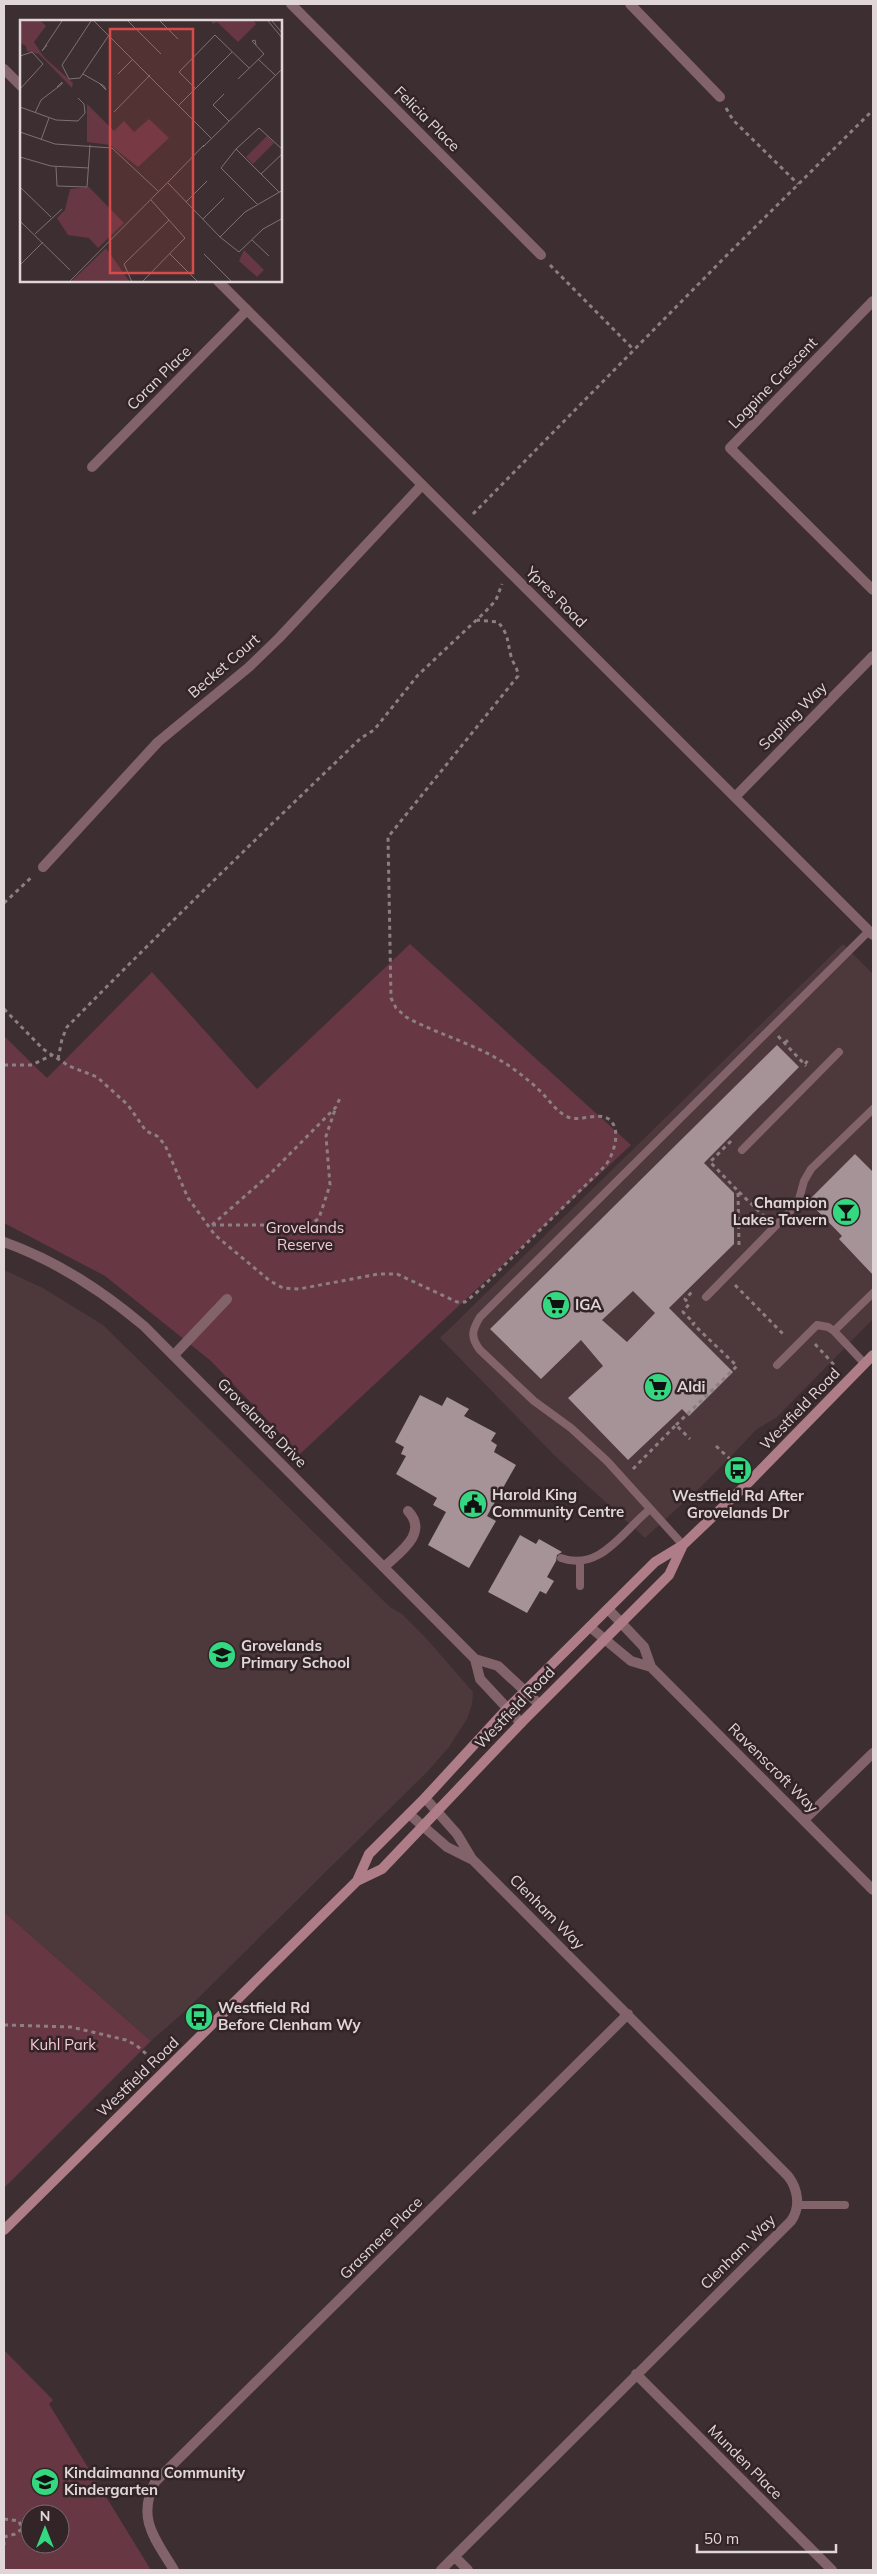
<svg xmlns="http://www.w3.org/2000/svg" width="877" height="2574" viewBox="0 0 877 2574" font-family="Mulish,sans-serif">
<rect width="100%" height="100%" fill="#3d2e31"/>
<path fill="#4d383c" d="M843 944 873 974V1319L776 1418 757 1429 705 1483 645 1538 555 1456 440 1338Z
M4 1270 43 1288 103 1325 390 1607 402 1614 425 1637 473 1692 472 1705 467 1719 449 1747 428 1771 183 2013 151 2041 4 1912Z"/>
<path fill="#673743" fill-rule="evenodd" d="M410 944 631 1145 300 1454 211 1361 105 1276 4 1223V1036L47 1078 152 972 257 1089Z
M4 1912 151 2041 4 2188Z
M4 2350 53 2400 49 2404 151 2570H4ZM30 2514H60V2544H30Z"/>
<path fill="#a59397" fill-rule="evenodd" d="M777 1045 799 1067 704 1163 734 1193V1244L669 1308 733 1372 689 1416 682 1409 628 1460 568 1398 603 1366 581 1340 541 1379 490 1329ZM633 1291 655 1313 627 1342 602 1320Z
M855 1154 873 1172V1275L839 1239 842 1236 808 1201Z
M420 1395 442 1406 447 1397 469 1409 464 1416 496 1433 491 1441 497 1445 494 1452 516 1465 487 1516 496 1521 469 1568 428 1545 446 1512 433 1505 437 1498 396 1474 406 1456 401 1454 404 1447 395 1442Z
M520 1535 536 1544 539 1539 562 1552 557 1555 556 1561 547 1577 554 1581 546 1594 540 1591 527 1613 488 1592Z"/>
<g fill="none" stroke-linecap="round" stroke-linejoin="round">
<path stroke="#8c7f81" stroke-width="3" stroke-dasharray="4 4" stroke-linecap="butt" d="M726 108 733 120 798 184
M550 265 634 350
M473 514 729 253 873 110
M4 903 33 876
M4 1009 43 1049 69 1066 97 1077 128 1105 146 1131 157 1136 165 1145 188 1198 215 1235 270 1281 283 1288 299 1289 378 1274H397L457 1302H465L475 1294 605 1166C613 1156 622 1131 610 1120 598 1110 579 1124 566 1116 555 1110 550 1101 541 1092 530 1081 516 1070 503 1062 472 1043 437 1034 406 1017L396 1008 391 998 388 837 518 676C518 668 513 664 511 656 507 641 509 635 498 622L477 620
M778 1036 806 1066
M785 1043 790 1038
M58 1059 62 1039 67 1027C163 929 262 833 361 738L374 730 418 675 486 611 496 600 502 584
M805 1064 809 1059
M4 1065H32L52 1055
M731 1141 710 1162 738 1191 739 1245
M739 1192 765 1217 764 1219
M212 1225H263L282 1228 313 1223 319 1218 330 1185 326 1136 336 1107
M212 1225 269 1175 336 1107 340 1098
M735 1285 785 1336
M815 1344 836 1367
M676 1425 737 1366 693 1324 694 1323 683 1312 689 1304 685 1299 694 1290
M716 1446 732 1461
M633 1469 676 1425 690 1439
M4 2025 71 2027 126 2040 136 2045 152 2059
M4 2519 19 2521 22 2529 15 2534 4 2537
M4 2542V2545"/>
<path stroke="#826369" stroke-width="8" d="M742 1150 839 1052
M706 1297 798 1203 804 1181 811 1169 873 1109
M834 1331 865 1364
M777 1365 817 1325 828 1327 834 1331 873 1293
M683 1545 607 1461 571 1428 534 1401 480 1350C470 1337 472 1330 480 1317L869 931
M561 1558C600 1572 623 1531 649 1510
M580 1586V1562
M797 2205H845"/>
<path stroke="#826369" stroke-width="10" d="M291 4 541 255
M630 4 720 97
M873 301 730 448 873 590
M92 467 247 310
M735 797 873 656
M43 867 158 742 249 667 279 638 422 485
M174 1355 227 1299
M384 1567C400 1552 429 1533 408 1511
M608 1609 644 1647 651 1667 873 1890
M590 1627 631 1661 651 1667
M425 1798 457 1834 472 1859 788 2176C798 2189 801 2207 791 2221L441 2570
M409 1814 447 1847 471 1859
M804 1820 873 1753
M636 2374 832 2570
M455 2557 468 2570
M174 2570C156 2540 136 2519 155 2482L628 2014"/>
<path stroke="#826369" stroke-width="10" d="M4 69 21 86
M218 281 873 935
M4 1242C57 1261 101 1290 144 1326L475 1659 498 1666 539 1704
M475 1659 480 1679 521 1723"/>
<path stroke="#ae7d88" stroke-width="10" d="M357 1881 369 1854 425 1798 507 1709 655 1562 683 1545 748 1483 873 1355
M4 2230 357 1881 382 1869 521 1723 669 1575 683 1545"/>
</g>
<defs>
<symbol id="bar-disc" viewBox="-11 -11 22 22"><circle r="9.5" fill="#33d881" stroke="#322427"/><path d="M-6-5H6L.8 .8V4.5H3.5V6h-7V4.5H-.8V.8Z" fill="#111"/></symbol>
<symbol id="supermarket-disc" viewBox="-11 -11 22 22"><circle r="9.5" fill="#33d881" stroke="#322427"/><path d="M-6-5.5h2.5l.6 2H6L4.5 2H-2.5L-4.4-4H-6ZM-1.5 3.2a1.3 1.3 0 1 0 .1 0ZM3 3.2a1.3 1.3 0 1 0 .1 0Z" fill="#111"/></symbol>
<symbol id="bus-disc" viewBox="-11 -11 22 22"><circle r="9.5" fill="#33d881" stroke="#322427"/><path d="M-5-6H5V4H4V6H2V4H-2V6H-4V4H-5ZM-3.5-4V0h7V-4ZM-3.5 1.2v1.5H-2V1.2ZM2 1.2v1.5H3.5V1.2Z" fill="#111"/></symbol>
<symbol id="civic-disc" viewBox="-11 -11 22 22"><circle r="9.5" fill="#33d881" stroke="#322427"/><path d="M-.6-6.5H3V-4.5H.6V-3L4-1V1h2V6H-6V1h2V-1L-.6-3ZM-1.2 2.5V6h2.4V2.5Z" fill="#111"/></symbol>
<symbol id="school-disc" viewBox="-11 -11 22 22"><circle r="9.5" fill="#33d881" stroke="#322427"/><path d="M0-5L7-2L0 1L-7-2ZM-4 1L0 2.5L4 1V4Q0 6-4 4Z" fill="#111"/></symbol>
</defs>
<g fill-rule="evenodd">
<use href="#bar-disc" x="830" y="1196" width="32" height="32"/>
<use href="#supermarket-disc" x="540" y="1289" width="32" height="32"/>
<use href="#supermarket-disc" x="642" y="1371" width="32" height="32"/>
<use href="#bus-disc" x="722" y="1454" width="32" height="32"/>
<use href="#civic-disc" x="457" y="1488" width="32" height="32"/>
<use href="#school-disc" x="206" y="1639" width="32" height="32"/>
<use href="#bus-disc" x="183" y="2001" width="32" height="32"/>
<use href="#school-disc" x="29" y="2466" width="32" height="32"/>
</g>
<g text-anchor="middle" stroke-width="5" stroke-linejoin="round" paint-order="stroke">
<g font-size="15" fill="#e0d6d7" stroke="#322427">
<text transform="translate(427 119) rotate(45)" y="5">Felicia Place</text>
<text transform="translate(159 378) rotate(-45)" y="5">Coran Place</text>
<text transform="translate(773 383) rotate(-46)" y="5">Logpine Crescent</text>
<text transform="translate(556 597) rotate(45)" y="5">Ypres Road</text>
<text transform="translate(224 666) rotate(-41)" y="5">Becket Court</text>
<text transform="translate(793 716) rotate(-45)" y="5">Sapling Way</text>
<text transform="translate(800 1409) rotate(-46)" y="5">Westfield Road</text>
<text transform="translate(262 1423) rotate(45)" y="5">Grovelands Drive</text>
<text transform="translate(515 1708) rotate(-46)" y="5">Westfield Road</text>
<text transform="translate(773 1768) rotate(45)" y="5">Ravenscroft Way</text>
<text transform="translate(547 1912) rotate(45)" y="5">Clenham Way</text>
<text transform="translate(138 2077) rotate(-44)" y="5">Westfield Road</text>
<text transform="translate(381 2238) rotate(-45)" y="5">Grasmere Place</text>
<text transform="translate(738 2252) rotate(-45)" y="5">Clenham Way</text>
<text transform="translate(745 2462) rotate(45)" y="5">Munden Place</text>
</g>
<g font-size="15" font-weight="bold" fill="#e0d6d7" stroke="#322427" text-anchor="start">
<text x="827" y="1208" text-anchor="end">Champion<tspan x="827" dy="17">Lakes Tavern</tspan></text>
<text x="575" y="1310">IGA</text>
<text x="677" y="1392">Aldi</text>
<text x="492" y="1500">Harold King<tspan x="492" dy="17">Community Centre</tspan></text>
<text x="738" y="1501" text-anchor="middle">Westfield Rd After<tspan x="738" dy="17">Grovelands Dr</tspan></text>
<text x="241" y="1651">Grovelands<tspan x="241" dy="17">Primary School</tspan></text>
<text x="218" y="2013">Westfield Rd<tspan x="218" dy="17">Before Clenham Wy</tspan></text>
<text x="64" y="2478">Kindaimanna Community<tspan x="64" dy="17">Kindergarten</tspan></text>
</g>
<g font-size="15" fill="#f5cbd4" stroke="#322427">
<text x="305" y="1233">Grovelands<tspan x="305" dy="17">Reserve</tspan></text>
<text x="63" y="2050">Kuhl Park</text>
</g>
</g>
<g transform="translate(20 20)">
<rect width="262" height="262" fill="#3d2e31"/>
<path d="M0 1H21L26 6 14 22 24 37 53 63 52 68 19 34 7 31 6 26 0 23ZM191 1H234L236 4 218 22 197 2 193 4ZM67 84 94 111 104 101 114 112 129 99 149 118 118 147 90 125 67 122ZM247 116 254 123 233 144 226 137ZM69 167 104 203 78 228 69 218 48 215 37 198 45 190 50 169ZM86 228 110 262H52V261ZM224 230 244 250 237 257 219 241Z" fill="#673743"/>
<path fill="none" stroke="#7e7173" stroke-width="1" d="M71 1 42 45 49 59 60 58 89 15M74 1 191 118M108 1 141 34M140 1 158 19M248 1 263 19M252 1 263 14M27 25 22 31 42 1M0 36 12 32 23 44 0 69M238 39 255 55M63 54 84 66 86 70 80 64M98 54 113 39M218 59 244 34 232 21 235 20 236 25M175 68 159 52 195 15 229 48M204 74 193 85 209 101M159 85 212 32M0 87 36 100 58 101 65 93 64 84 58 78M94 92 130 55M15 93 21 80 42 64V62L37 67M0 112 35 124 92 128 138 171M21 120 29 98M183 127 263 48M216 129 239 108 263 130M0 137 31 146 69 148M36 147 37 166 67 167 70 125M241 154 263 133M154 156 184 125M148 163 200 217 225 192 263 170M0 167 31 197M166 182 187 161M237 184 201 148 216 129 259 172M183 199 204 178M0 201 50 250M15 214 42 189M200 217 219 232 243 209 263 198M232 220 249 236M150 234 178 262M184 234 212 262M0 245 23 222M49 262 154 156M112 262 104 244 149 200M122 262 165 218 131 180"/>
<path fill="#d84b4b" fill-opacity="0.15" stroke="#d84b4b" stroke-width="2.5" d="M90 9H173V253H90Z"/>
<rect width="262" height="262" fill="none" stroke="#e0d6d7" stroke-width="2.5"/>
</g>
<rect width="877" height="2574" fill="none" stroke="#e0d6d7" stroke-width="10"/>
<g transform="translate(45 2529)"><circle r="24" fill="#322427" stroke="#786b6d"/>
<path d="M0-4L9 19L0 12L-9 19Z" fill="#33d881"/>
<text y="-8" font-size="14" font-weight="bold" text-anchor="middle" fill="#e0d6d7">N</text>
</g>
<path d="M697 2544v8h139v-8" fill="none" stroke="#e0d6d7" stroke-width="2.5"/>
<text x="704" y="2544" font-size="15" fill="#e0d6d7" stroke="#322427" stroke-width="4" paint-order="stroke">50 m</text>
</svg>
